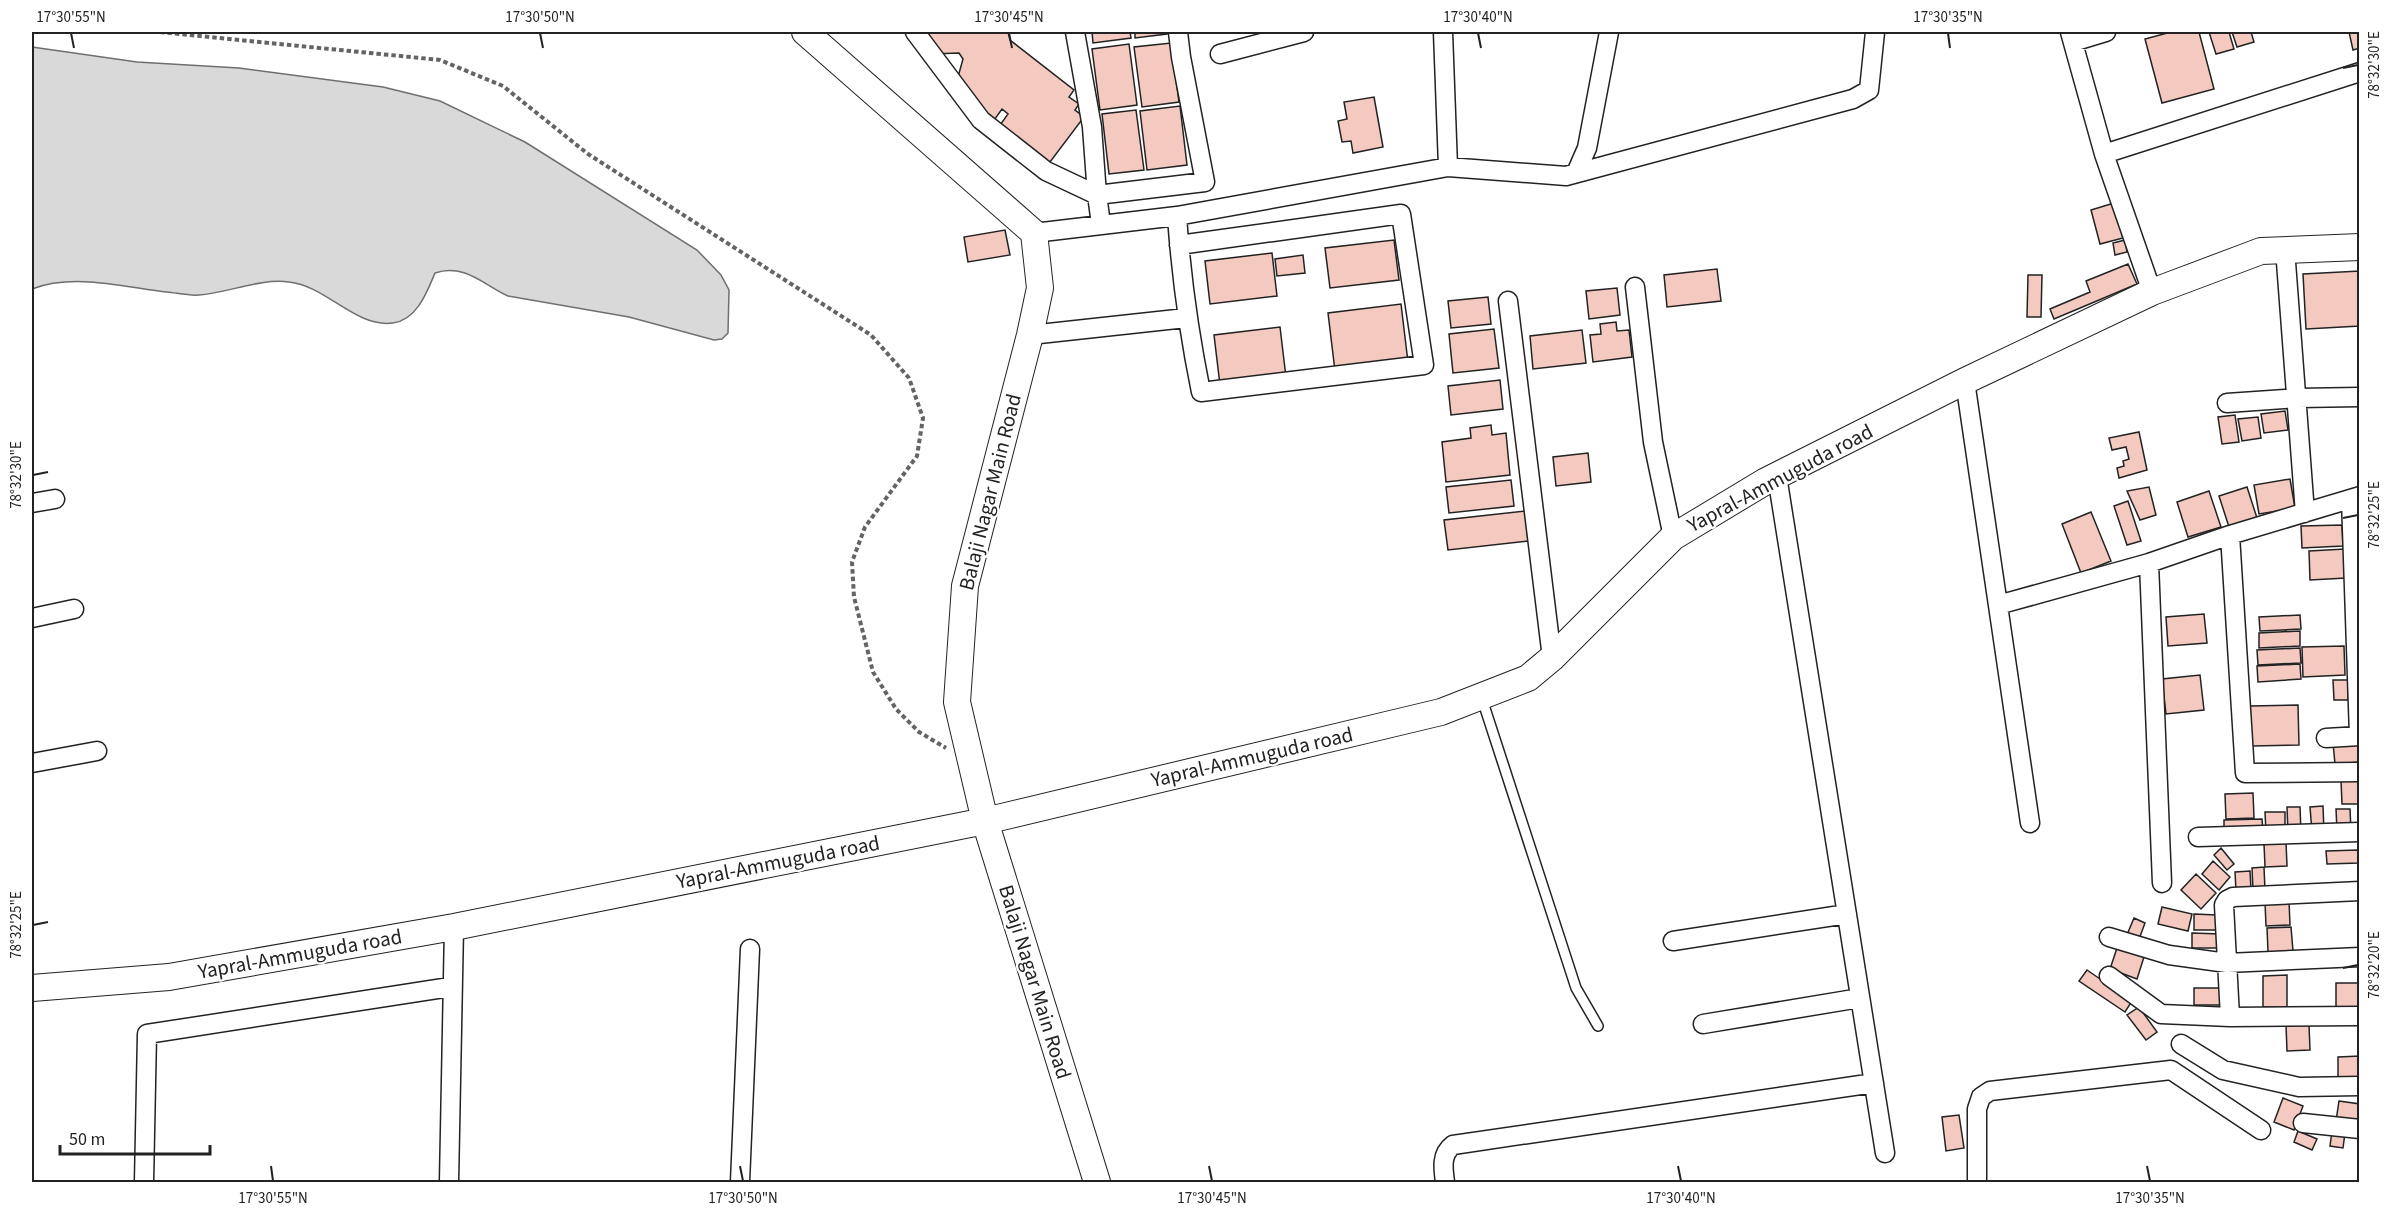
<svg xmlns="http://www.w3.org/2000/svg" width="2391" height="1214" viewBox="0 0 2391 1214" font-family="'Source Sans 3',sans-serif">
<rect width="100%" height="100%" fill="#fff"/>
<path fill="#d9d9d9" stroke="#6f6f6f" stroke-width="1.5" d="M32 47 137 62 239 68 383 87 440 101 525 142 697 250 721 275 729 290 728 333 722 339 714 340 629 317 508 296C484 285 464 263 435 273 427 292 417 320 393 323 355 328 327 286 289 282 260 278 228 293 199 295 189 296 177 293 167 292 124 287 73 273 32 289Z"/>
<path fill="#f3c9c0" stroke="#222" stroke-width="1.5" d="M927 32H1008L1010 40 1074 90 1069 97 1079 104 1075 110 1084 117 1047 166 998 128 1008 114 1002 109 992 123 958 77 963 59 959 53 932 54Z
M1092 32H1130L1131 38 1093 43Z
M1135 32H1167V34L1135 38Z
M2171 32H2199L2214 89 2162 103 2145 39Z
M2209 32H2229L2234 49 2216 54Z
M2232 32H2251L2254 42 2237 47Z
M2349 32H2360V48L2353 50Z
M1171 43 1179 102 1142 107 1134 47Z
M1129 44 1137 105 1100 110 1092 49Z
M1374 97 1383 147 1353 153 1351 141 1342 142 1338 121 1347 119 1344 102Z
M1180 106 1187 165 1147 170 1140 111Z
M1136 110 1144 170 1109 174 1102 114Z
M2114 203 2123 238 2100 244 2091 210Z
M1005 230 1010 255 968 262 964 237Z
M1394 240 1399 280 1330 288 1325 248Z
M2125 240 2127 252 2115 255 2113 243Z
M1272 253 1277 296 1210 304 1205 261Z
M1303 255 1305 273 1277 276 1275 259Z
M2128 264 2137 284 2054 319 2050 309 2090 292 2086 281Z
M1717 269 1721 301 1667 307 1664 275Z
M2360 271V326L2306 329 2303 274Z
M2028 275H2042L2041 317H2027Z
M1617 288 1620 315 1589 319 1586 291Z
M1488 297 1491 324 1451 328 1448 301Z
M1401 304 1408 362 1335 371 1328 313Z
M1616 322 1617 331 1629 330 1632 357 1593 362 1590 335 1601 334 1600 324Z
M1280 327 1286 377 1220 385 1214 335Z
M1494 329 1499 368 1453 373 1449 334Z
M1582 330 1586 363 1533 369 1530 336Z
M1500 380 1503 409 1451 415 1448 386Z
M2285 411 2288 430 2264 433 2261 414Z
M2235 415 2239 442 2222 444 2218 417Z
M2258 417 2261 438 2242 441 2238 419Z
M1491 425 1492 435 1506 433 1510 475 1446 482 1442 442 1471 438 1470 428Z
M2139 432 2147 470 2119 478 2117 468 2124 466 2123 461 2129 459 2126 447 2112 450 2109 438Z
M1588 453 1591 482 1556 486 1553 457Z
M2290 479 2295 508 2259 514 2254 485Z
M1511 480 1514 506 1449 513 1446 487Z
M2149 487 2156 515 2140 520 2127 491Z
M2247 487 2257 518 2229 527 2219 496Z
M2209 491 2221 527 2188 537 2177 502Z
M2128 501 2141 541 2127 545 2114 506Z
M1525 511 1528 541 1448 550 1444 520Z
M2091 512 2111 561 2081 573 2062 524Z
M2342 525 2343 546 2302 548 2301 526Z
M2345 549 2346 578 2310 580 2309 551Z
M2204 614 2207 643 2168 646 2166 617Z
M2300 615 2301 629 2260 631 2259 617Z
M2300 631V646L2259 648V633Z
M2344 646 2345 675 2303 677 2302 647Z
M2300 648 2301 663 2258 665 2257 650Z
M2300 664 2301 679 2258 682 2257 666Z
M2200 675 2204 710 2166 714 2162 679Z
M2333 680H2348V700H2334Z
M2298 705 2299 745 2252 746 2250 706Z
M2358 742 2360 762 2335 764 2333 743Z
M2341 781H2360V804H2342Z
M2253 793 2254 818 2226 819 2225 794Z
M2323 806 2324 832H2312L2310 807Z
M2287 807H2300L2301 832 2288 833Z
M2336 809H2350L2351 831H2337Z
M2265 812H2285V832H2266Z
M2262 819 2263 833 2224 834V820Z
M2286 842 2287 866 2265 867 2264 844Z
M2221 848 2234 864 2227 870 2214 855Z
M2358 850 2359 863 2327 864 2326 851Z
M2213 861 2230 877 2219 890 2202 874Z
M2264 867 2265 890 2253 891 2252 868Z
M2250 871 2251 890 2236 891 2235 872Z
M2196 874 2216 893 2201 909 2181 890Z
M2289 901 2290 925 2266 926 2265 902Z
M2162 907 2192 914 2188 931 2158 924Z
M2194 914 2217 915V930H2194Z
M2134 918 2145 923 2138 942 2126 937Z
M2291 927 2293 951 2268 952 2267 928Z
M2192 933 2221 934V948H2192Z
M2117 948 2144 957 2137 979 2110 969Z
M2087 970 2132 1001 2125 1012 2079 981Z
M2287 975V1007H2263V976Z
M2336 983H2360V1010H2336Z
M2194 988H2225V1005H2194Z
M2139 1007 2157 1032 2146 1040 2127 1015Z
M2286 1025H2309L2310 1050 2287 1051Z
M2360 1056V1079L2338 1080V1057Z
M2283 1098 2303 1106 2294 1130 2274 1122Z
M2339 1101 2360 1104V1125L2336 1121Z
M1959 1115 1964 1148 1946 1151 1942 1117Z
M2298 1131 2317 1139 2312 1150 2294 1142Z
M2332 1131 2345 1133 2343 1148 2330 1146Z"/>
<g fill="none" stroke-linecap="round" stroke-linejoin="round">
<defs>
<path id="lane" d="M1482 699 1576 988 1598 1026"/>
<path id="street" d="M915 32 981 120 1046 171 1097 195 1101 224
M1075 32 1092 127 1097 195 1205 182 1181 57 1178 32
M1443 32 1448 167
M2070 32 2104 154 2152 292
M2073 42 2106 32
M1220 54 1304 32
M2104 154 2360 72
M1576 173 1587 148 1609 32
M1177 216C1181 275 1189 333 1201 392L1424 365 1401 214 1179 245
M1034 233 1177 216 1448 167 1566 176 1853 99 1869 90 1875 32
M2285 249 2305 513
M1635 287 1653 442 1673 537
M1508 301 1552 658
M1030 335 1186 318
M1965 381 2030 823
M2227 403 2298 398 2360 397
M1777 476 1885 1153
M2351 499 2359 736
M32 503 55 499
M2230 535 2245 773 2360 772
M2149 563 2162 883
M1998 605 2149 563 2230 535 2360 496
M32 618 74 609
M2326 738 2360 736
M32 763 97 751
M2198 837 2360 832
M2109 937 2169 955 2227 963 2360 957
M1673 941 1847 914
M2109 976 2161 1014 2230 1017 2360 1016
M2230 1017 2224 905 2227 900 2233 897 2360 891
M1703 1024 1860 998
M2181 1044 2223 1070 2299 1087 2360 1086
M2303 1123 2360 1129
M144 1182 147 1034 450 987
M449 1182 454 927
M740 1182 750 949
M1445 1182C1443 1168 1441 1154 1453 1145L1874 1083
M1977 1182V1109L1981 1097 1990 1091 2171 1070 2261 1130"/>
<path id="secondary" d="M805 32 1034 233 1040 288 1030 335 965 586 957 702 985 821 1097 1182
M32 988 169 977 454 927 985 821 1441 712 1528 678 1552 658 1673 537 1766 481 1965 381 2152 292 2261 251 2360 247"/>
</defs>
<use href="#lane" stroke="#222" stroke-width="12"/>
<use href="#street" stroke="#222" stroke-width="21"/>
<use href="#secondary" stroke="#222" stroke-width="28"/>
<path stroke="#646464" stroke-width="4" stroke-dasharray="4.5 3" stroke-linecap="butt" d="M160 32 440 60 503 86 588 154 871 335 909 378 923 418 917 456 865 527 852 562 854 597 873 672 896 709 919 732 946 748"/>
<use href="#lane" stroke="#fff" stroke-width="9"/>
<use href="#street" stroke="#fff" stroke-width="18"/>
<use href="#secondary" stroke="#fff" stroke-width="26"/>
</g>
<path fill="none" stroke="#222" stroke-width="2" d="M71 33 74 48M540 33 543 48M1009 33 1012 48M1478 33 1481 48M1948 33 1950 48M2343 68 2358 65M33 475 48 472M2343 518 2358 515M33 925 48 922M2343 968 2358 965M271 1166 273 1181M740 1166 743 1181M1209 1166 1212 1181M1678 1166 1681 1181M2147 1166 2150 1181"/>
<g text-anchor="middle" stroke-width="4.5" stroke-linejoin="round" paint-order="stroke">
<g font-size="21" fill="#222" stroke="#fff">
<text transform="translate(1780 478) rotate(-28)" y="7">Yapral-Ammuguda road</text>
<text transform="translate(990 492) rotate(-76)" y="7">Balaji Nagar Main Road</text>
<text transform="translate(1252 757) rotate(-13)" y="7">Yapral-Ammuguda road</text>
<text transform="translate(778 862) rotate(-11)" y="7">Yapral-Ammuguda road</text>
<text transform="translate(300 954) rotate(-10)" y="7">Yapral-Ammuguda road</text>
<text transform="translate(1035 982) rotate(73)" y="7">Balaji Nagar Main Road</text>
</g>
</g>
<rect width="2391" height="1214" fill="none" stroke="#ffffff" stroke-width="66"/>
<path d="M60 1145v9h150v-9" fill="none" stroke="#222222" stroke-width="3"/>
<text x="69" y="1145" font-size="18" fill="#222222" stroke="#ffffff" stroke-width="4.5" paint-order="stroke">50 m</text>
<rect x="33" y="33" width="2325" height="1148" fill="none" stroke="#222" stroke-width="2"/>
<g font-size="15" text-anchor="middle" fill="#222">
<text x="71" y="22">17°30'55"N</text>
<text x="540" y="22">17°30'50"N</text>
<text x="1009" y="22">17°30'45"N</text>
<text x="1478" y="22">17°30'40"N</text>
<text x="1948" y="22">17°30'35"N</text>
<text transform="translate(2374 65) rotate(-90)" y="5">78°32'30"E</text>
<text transform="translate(16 475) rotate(-90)" y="5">78°32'30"E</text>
<text transform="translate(2374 515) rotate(-90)" y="5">78°32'25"E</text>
<text transform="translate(16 925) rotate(-90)" y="5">78°32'25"E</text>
<text transform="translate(2374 965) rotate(-90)" y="5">78°32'20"E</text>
<text x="273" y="1203">17°30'55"N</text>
<text x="743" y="1203">17°30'50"N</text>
<text x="1212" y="1203">17°30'45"N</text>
<text x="1681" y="1203">17°30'40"N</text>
<text x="2150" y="1203">17°30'35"N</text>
</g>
</svg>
